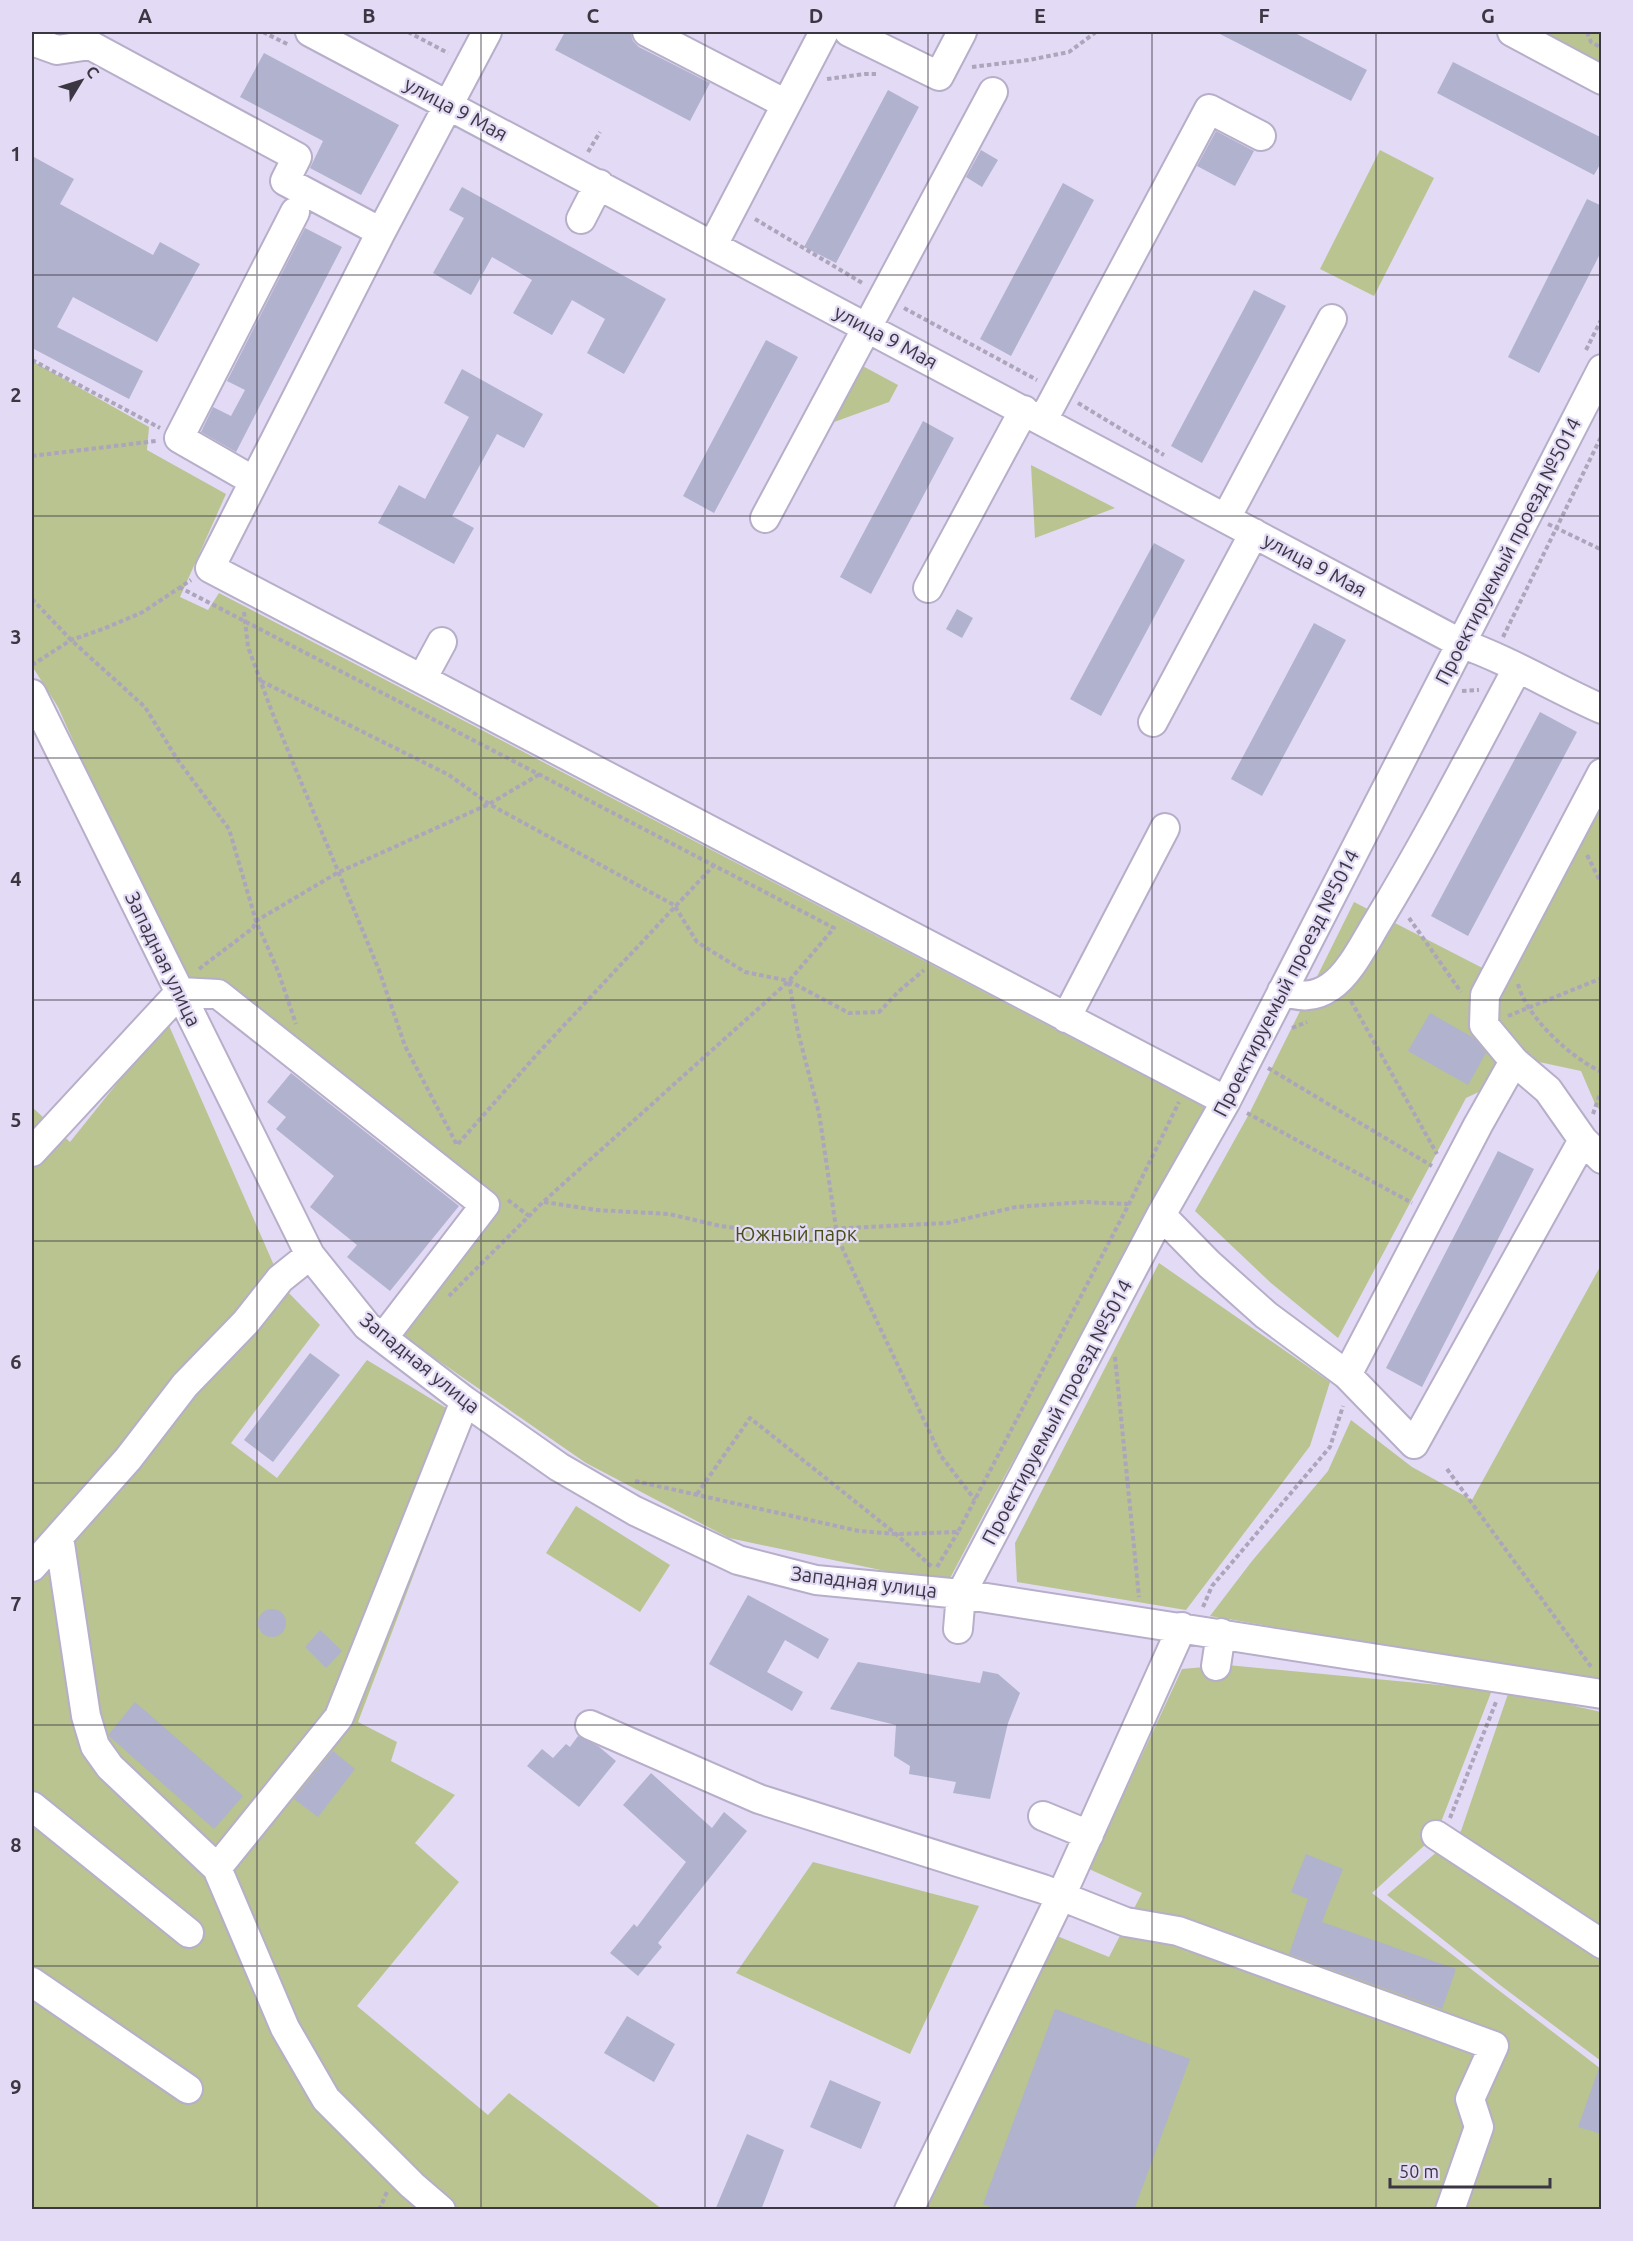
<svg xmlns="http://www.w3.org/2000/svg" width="1633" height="2241" viewBox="0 0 1633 2241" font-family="Ubuntu,sans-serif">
<rect width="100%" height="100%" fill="#e3daf5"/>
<path fill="#b9c491" d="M1526 32H1601V73Z
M1380 150 1434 178 1374 296 1320 269Z
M32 361 149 427 147 450 226 494 180 597 208 610 219 593 1208 1109 987 1508 947 1584 729 1538 586 1463 400 1334 496 1206 258 1007 209 980H180L58 707 32 666Z
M859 364 898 385 889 402 826 425Z
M1031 465 1115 508 1035 538Z
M1601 786V1111L1596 1106 1581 1071 1511 1056 1487 1088 1466 1098 1338 1338 1271 1283 1195 1211 1249 1114 1354 902 1500 977Z
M167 1021 280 1279 286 1290 320 1325 231 1443 277 1478 367 1360 471 1423 358 1722 397 1742 391 1761 455 1795 415 1843 459 1882 357 2006 488 2115 509 2093 662 2209H32V1107L70 1142Z
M1159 1263 1330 1382 1310 1446 1186 1610 1017 1582 1015 1543Z
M1601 1265V1682L1210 1616 1252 1561 1328 1471 1351 1420 1412 1467 1472 1500Z
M576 1506 670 1565 640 1612 546 1553Z
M1227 1665 1492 1690 1436 1835 1372 1893 1601 2069V2209L924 2210 1057 1936 1109 1957 1142 1893 1089 1869 1182 1669Z
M1509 1691 1601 1712V2061L1500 1985 1387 1895 1461 1831Z
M813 1862 979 1906 910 2054 736 1973Z"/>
<path fill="#b0b2ce" d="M565 32H625L631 34 633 41 639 47 710 83 690 121 555 50Z
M1216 32H1293L1367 70 1351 101Z
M264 53 399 125 361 195 310 168 323 141 240 97Z
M1453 62 1602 138V161L1594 175 1437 93Z
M888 90 919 107 836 263 804 247Z
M1216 131 1254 151 1235 186 1197 166Z
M981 150 998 160 982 187 966 177Z
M32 156 74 179 60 204 153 255 160 242 200 264 157 342 73 297 57 327 143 371 129 399 32 348Z
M1063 183 1094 200 1011 356 980 339Z
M462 187 666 299 624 374 587 353 605 319 572 300 552 335 513 313 532 280 492 257 471 295 433 273 464 218 449 210Z
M1587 199 1602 206V250L1539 373 1508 357Z
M305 228 342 247 236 452 201 432 213 407 231 416 245 390 227 381Z
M1254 290 1286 306 1202 463 1171 446Z
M766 340 798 357 714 513 683 496Z
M462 369 543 414 524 448 497 434 452 516 474 528 454 564 378 523 399 485 425 499 469 417 444 403Z
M923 421 954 438 871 594 840 577Z
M1154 543 1185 560 1101 716 1070 699Z
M957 609 973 618 962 638 946 629Z
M1314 623 1346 640 1262 796 1231 779Z
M1540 712 1577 732 1468 936 1431 916Z
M1430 1013 1474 1038 1486 1053 1468 1085 1408 1051Z
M291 1073 459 1206 390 1291 347 1257 357 1245 310 1207 334 1176 276 1129 286 1117 267 1102Z
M1498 1151 1534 1169 1422 1387 1386 1368Z
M310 1353 340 1375 273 1462 244 1440Z
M748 1595 829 1639 818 1659 785 1640 767 1672 803 1692 792 1711 709 1664Z
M258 1623a14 14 0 1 1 28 0a14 14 0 1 1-28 0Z
M320 1630 342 1651 326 1668 305 1647Z
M858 1662 980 1683 983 1671 998 1674 1020 1693 1008 1723 990 1799 953 1793 956 1782 909 1774 910 1766 894 1756 896 1725 830 1709Z
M135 1702 243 1796 214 1829 109 1736V1734Z
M578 1736 598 1746 616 1761 579 1807 527 1766 542 1749 553 1758 566 1744 570 1747Z
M333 1751 355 1769 318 1817 294 1799Z
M651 1773 712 1828 724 1812 747 1831 658 1943 662 1947 638 1976 610 1953 634 1924 637 1927 686 1862 623 1805Z
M1306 1854 1343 1869 1322 1922 1456 1969 1442 2009 1289 1954 1308 1899 1291 1892Z
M1055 2009 1190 2059 1134 2210H997L983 2204Z
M627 2016 675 2044 654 2082 604 2053Z
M1599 2068H1602V2134L1578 2127Z
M830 2080 881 2102 861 2149 810 2127Z
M747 2134 784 2150 761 2210H715Z"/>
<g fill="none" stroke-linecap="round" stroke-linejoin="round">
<defs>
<path id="minor" d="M310 32 1460 643C1509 660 1554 688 1602 709
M487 32 381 232 210 568 1226 1101
M647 32 786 104
M849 32 939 76 962 32
M1512 32 1602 80
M32 41 57 50 90 45 297 157 285 181 381 232
M581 219 599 184
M713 245 824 32
M1043 420 1209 109 1261 136
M254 481 179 438 295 212
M765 518 993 92
M1226 518 1332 319
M928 588 1024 410
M422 679 442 642
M32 694 310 1255 367 1326 465 1401 559 1467 635 1511 738 1560 816 1580 961 1594 1602 1694
M1153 722 1254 533
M1282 991C1300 997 1314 998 1330 987 1350 974 1365 942 1378 921 1428 839 1472 753 1517 669
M1066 1018 1165 828
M1514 1061 1484 1025 1485 995 1602 773
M32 1152 180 992 218 994 485 1205 383 1338
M1161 1215 1209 1264 1266 1315 1347 1375 1478 1125 1514 1061 1548 1090 1583 1140 1602 1159
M1347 1375 1414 1444 1583 1140
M59 1537 86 1716 95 1746 110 1767 217 1868 285 2028 326 2099 412 2185 441 2210
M32 1567 128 1459 185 1385 246 1322 280 1279 310 1255
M958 1629 961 1594 1161 1215 1226 1101 1602 369
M1216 1666 1221 1633
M590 1725 759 1799 1043 1889 1126 1922 1178 1931 1494 2046 1470 2099 1479 2127 1450 2210
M32 1806 189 1933
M1043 1816 1089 1835
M1436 1835 1602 1944
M217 1868 339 1717 465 1401
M32 1982 188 2089
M909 2210 1061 1896 1182 1627"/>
</defs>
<use href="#minor" stroke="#b7aec9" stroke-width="32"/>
<path stroke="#aca5bb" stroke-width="4" stroke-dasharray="4.5 3" stroke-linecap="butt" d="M263 32 289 45
M408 32 448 53
M1587 32 1591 42 1602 48
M972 67 1029 60 1069 52 1096 32
M827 79 865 74H876
M588 152 600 132
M755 219 864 284
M904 308 1037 380
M1586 350 1602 318
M32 360 160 428
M1078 403 1164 455
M32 456 156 441
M1548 524 1602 550
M179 587 834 928 789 981 543 1202 449 1296
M32 599 71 640 145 707 177 759 229 829 256 921 278 971 296 1024
M244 612 248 647 272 712 379 970 405 1046 457 1145 540 1051 716 863
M1503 637 1602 435
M32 665 71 640 103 629 143 612 191 580
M261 681 449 775 489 804 674 905 697 942 745 972 789 981 849 1013 879 1012 899 991 924 970
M1462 691 1479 690
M1587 855 1602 885
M1409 918 1461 992
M199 969 253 928 256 921 337 873 489 804 540 774
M789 982 798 1032 819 1113 836 1228 843 1250 941 1456 975 1500
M1518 984C1527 1018 1571 1058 1602 1072
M1351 1001 1437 1154
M1508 1016 1602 978
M1292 1028 1307 1022
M1268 1068 1432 1166
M1247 1113 1412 1203
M1593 1114 1602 1088
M508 1200 529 1216
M544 1202 596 1210 669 1214 720 1226 767 1232 947 1223 1016 1207 1084 1202 1129 1204
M1115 1357 1139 1597
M1447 1469 1592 1668
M635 1481 859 1531 896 1534 958 1532 1129 1204 1179 1102
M697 1494 750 1418 896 1534 932 1567
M937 1567 958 1532
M1203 1607 1212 1586 1330 1447 1343 1406
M1450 1818 1496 1702
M379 2210 387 2192"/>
<use href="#minor" stroke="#fff" stroke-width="28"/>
</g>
<path fill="none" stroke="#3b3742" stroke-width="1.5" stroke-opacity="0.55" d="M257 32V2210M481 32V2210M705 32V2210M928 32V2210M1152 32V2210M1376 32V2210M32 275H1602M32 516H1602M32 758H1602M32 1000H1602M32 1241H1602M32 1483H1602M32 1725H1602M32 1966H1602"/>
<g text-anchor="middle" stroke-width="4.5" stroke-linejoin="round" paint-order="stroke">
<g font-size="20" fill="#3b3742" stroke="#e3daf5">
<text transform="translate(456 109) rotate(28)" y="7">улица 9 Мая</text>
<text transform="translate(886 337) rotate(28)" y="7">улица 9 Мая</text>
<text transform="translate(1508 551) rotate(-63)" y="7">Проектируемый проезд №5014</text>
<text transform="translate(1315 565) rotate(28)" y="7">улица 9 Мая</text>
<text transform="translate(163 959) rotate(64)" y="7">Западная улица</text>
<text transform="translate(1286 983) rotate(-63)" y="7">Проектируемый проезд №5014</text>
<text transform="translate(420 1363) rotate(39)" y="7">Западная улица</text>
<text transform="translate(1057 1412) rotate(-62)" y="7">Проектируемый проезд №5014</text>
<text transform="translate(864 1582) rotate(7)" y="7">Западная улица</text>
</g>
<g font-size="20" fill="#464f16" stroke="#e3daf5">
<text x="796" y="1241">Южный парк</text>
</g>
</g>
<rect width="1633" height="2241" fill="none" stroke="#e3daf5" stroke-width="66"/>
<g transform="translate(81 81) rotate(52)" stroke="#e3daf5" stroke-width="4.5" paint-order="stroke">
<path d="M0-4.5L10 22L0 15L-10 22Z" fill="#3b3742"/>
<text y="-9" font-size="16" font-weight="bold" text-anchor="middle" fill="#3b3742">С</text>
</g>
<path d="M1390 2178v9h160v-9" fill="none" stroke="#3b3742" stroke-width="3"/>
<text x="1399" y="2178" font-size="18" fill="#3b3742" stroke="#e3daf5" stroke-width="4.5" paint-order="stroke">50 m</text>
<rect x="33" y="33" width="1567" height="2175" fill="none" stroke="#3b3742" stroke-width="2"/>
<g font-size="20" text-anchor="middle" font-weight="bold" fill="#3b3742">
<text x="145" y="23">A</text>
<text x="369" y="23">B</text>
<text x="593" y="23">C</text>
<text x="816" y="23">D</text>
<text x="1040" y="23">E</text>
<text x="1264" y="23">F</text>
<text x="1488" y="23">G</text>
<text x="16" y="161">1</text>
<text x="16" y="402">2</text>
<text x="16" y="644">3</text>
<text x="16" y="886">4</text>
<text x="16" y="1127">5</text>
<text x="16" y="1369">6</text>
<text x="16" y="1611">7</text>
<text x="16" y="1852">8</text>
<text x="16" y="2094">9</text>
</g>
</svg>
